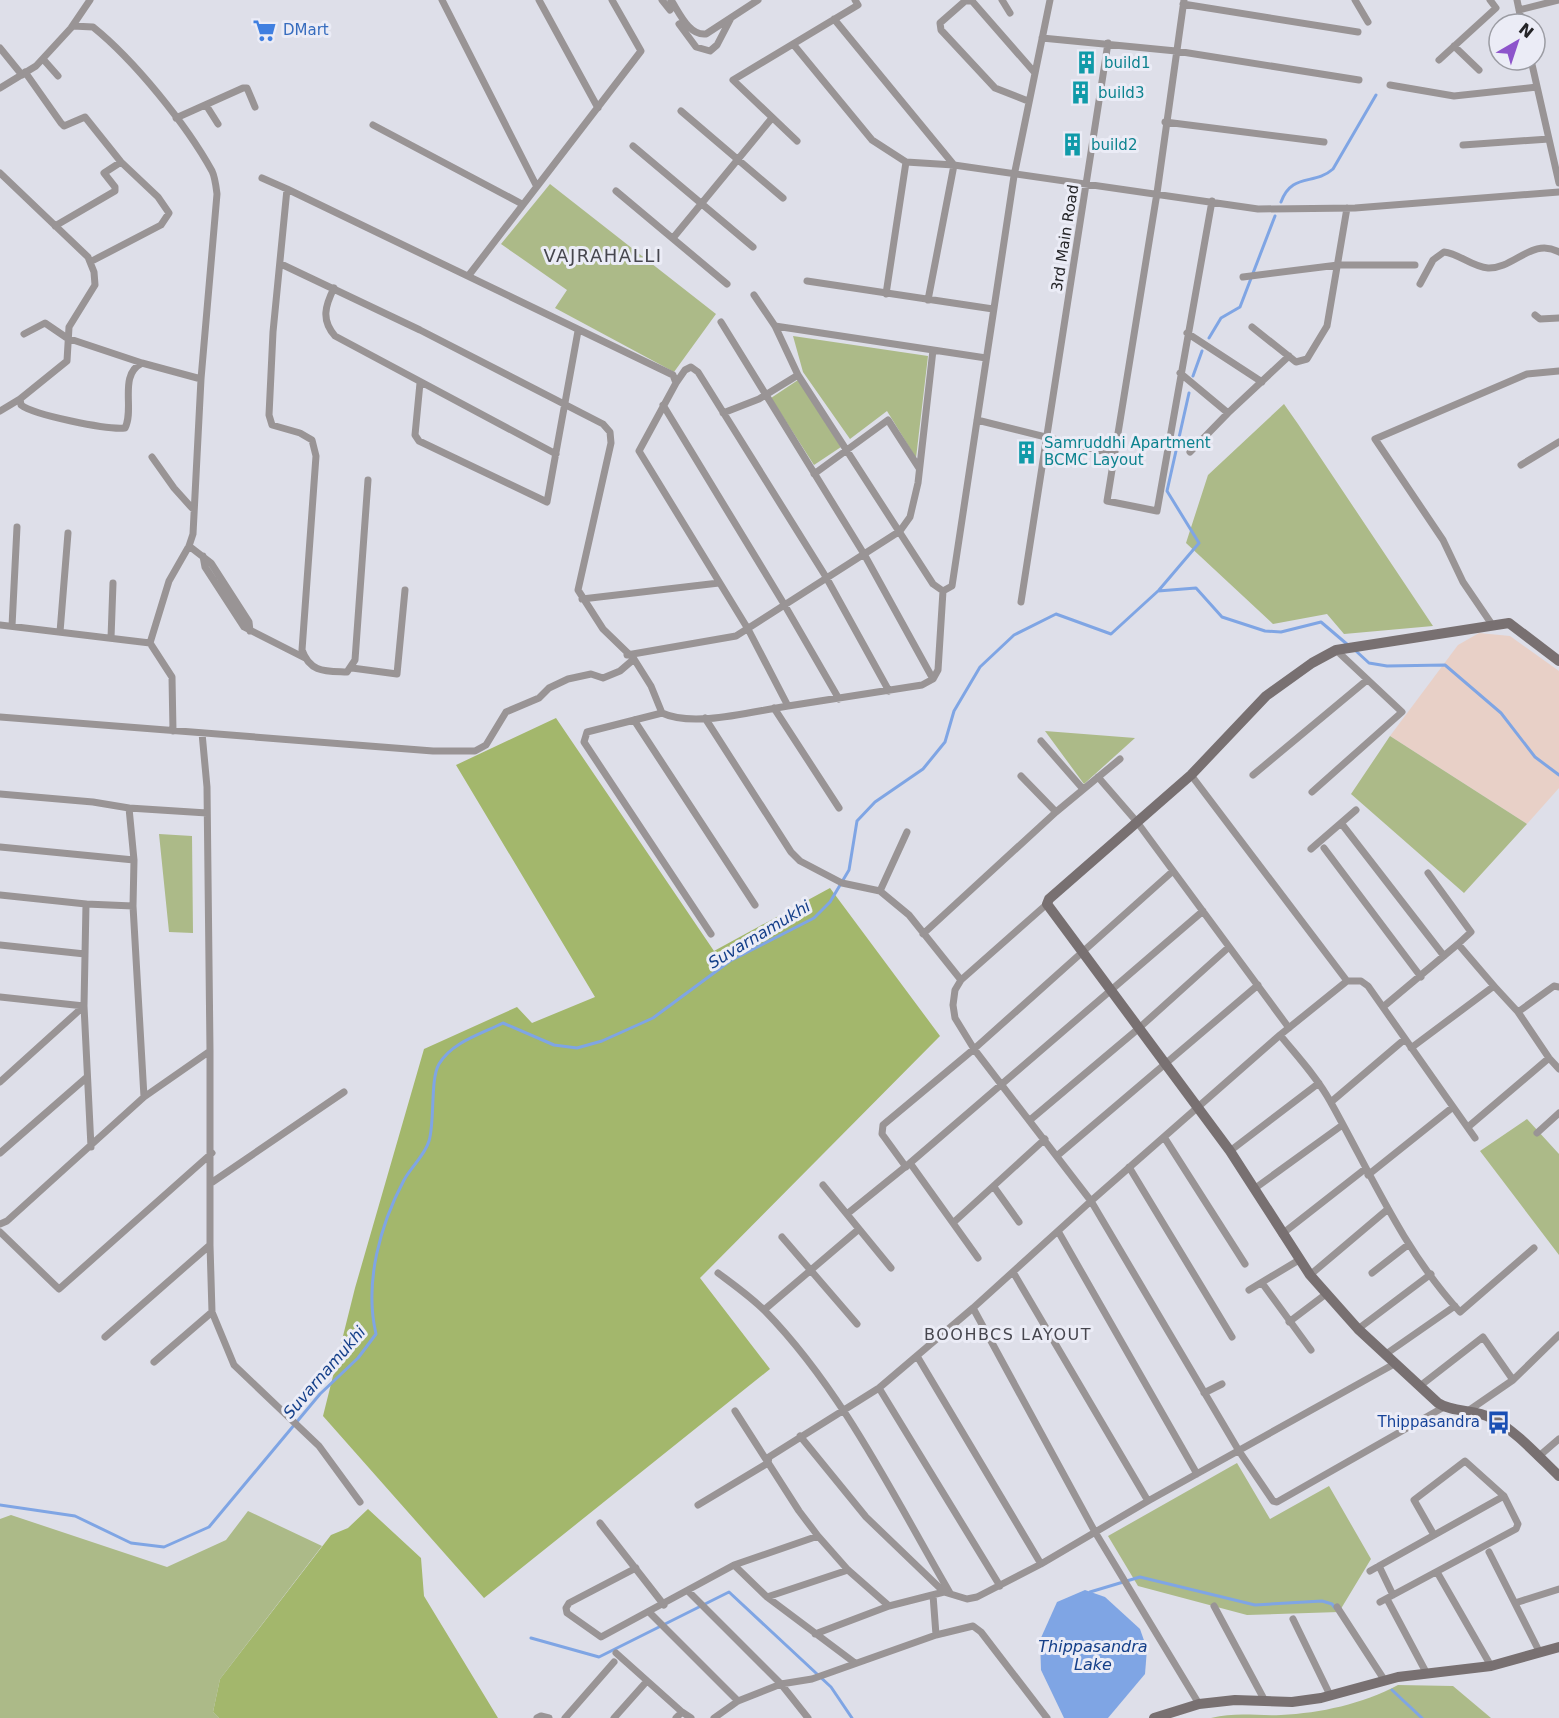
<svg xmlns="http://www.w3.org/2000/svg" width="1559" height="1718" viewBox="0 0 1559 1718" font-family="'DejaVu Sans',sans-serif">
<rect width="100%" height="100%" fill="#dedfe9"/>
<path fill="#e8d0c7" d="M1479 633 1510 636 1559 671V788L1527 824 1390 736 1458 645Z"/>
<path fill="#acba88" d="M550 184 716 314 674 372 555 308 567 290 501 244Z
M793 336 928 356 916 458 887 411 850 439 803 372Z
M798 380 841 447 814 465 771 398Z
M1284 404 1298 424 1433 626 1344 634 1327 614 1273 624 1186 543 1208 475Z
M1045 731 1135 738 1084 784Z
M1390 736 1527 824 1464 893 1351 794Z
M159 834 192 836 193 933 169 932Z
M1527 1119 1559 1154V1255L1480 1151Z
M1237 1463 1270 1519 1329 1486 1371 1559 1339 1612 1247 1615 1138 1586 1108 1536Z
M248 1511 322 1546 220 1679 213 1712 219 1718H0V1519L11 1515 167 1567 226 1540Z
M1398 1685 1453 1686 1491 1718H1211C1236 1712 1255 1716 1281 1715 1321 1713 1362 1704 1398 1685Z"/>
<path fill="#a3b76c" d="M556 718 714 951 830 888 940 1036 700 1278 770 1369 484 1598 323 1416 355 1288 424 1049 517 1007 532 1023 595 997 456 765Z
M368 1509 421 1558 424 1596 498 1718H219L213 1712 220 1679 331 1535 348 1528Z"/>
<path fill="#7fa5e4" d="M1085 1590 1105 1597 1140 1629 1147 1649 1145 1674 1108 1718H1064L1041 1670 1040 1640 1057 1602Z"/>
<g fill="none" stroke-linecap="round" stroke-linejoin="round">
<path stroke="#7fa5e4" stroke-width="3" d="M1281 202C1292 172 1314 186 1333 169L1376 95
M1209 338 1221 318 1240 307 1275 216
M1193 376 1202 351
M1159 590 1199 543 1167 491 1189 393
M1356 651 1369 663 1387 666 1445 665 1501 713 1535 757 1559 775
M0 1505 75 1516 131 1543 164 1547 209 1527 320 1394 358 1358 376 1334C364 1283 380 1225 404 1180 411 1167 425 1155 429 1141 435 1122 430 1079 439 1064 452 1042 481 1034 503 1023L554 1045 577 1048 602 1041 653 1018 730 961 814 918 830 902 849 870 857 821 875 802 923 769 945 742 954 711 980 667 1014 635 1056 614 1111 634 1158 591 1196 588 1222 617 1265 631 1281 632 1321 622 1348 645
M1090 1592 1140 1577 1255 1605 1322 1601 1332 1604 1335 1608
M531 1638 599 1657 729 1592 831 1687 852 1718
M1392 1690 1422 1718"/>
<path stroke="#999495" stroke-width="7" d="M442 0 536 185
M539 0 598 108
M662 0 670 10
M671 0C679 12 689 36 706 34L758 0
M1002 0 1010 13
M1184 0 1157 193 1107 501 1157 511 1212 201
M1355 0 1368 22
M1517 0 1522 24
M1183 4 1358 32
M1519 10 1559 0
M834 19 954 165 928 300
M679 24 696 47 710 51 717 45 730 20
M73 26 93 27C134 60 186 124 212 171 215 177 216 186 217 194L201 379 193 534 189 546 169 581 150 643 172 677 173 731
M1042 38 1176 51 1359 80
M793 44 872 140 906 162 954 165 1258 209 1355 208 1559 192
M1454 46 1479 70
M0 48 22 75
M43 59 58 76
M1439 60 1496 8 1490 0
M1531 60 1559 183
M25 72 61 123 64 126 85 117 121 162 158 197 169 213 161 225 90 262
M1390 85 1454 96 1537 87
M0 88 36 66 71 28 90 0
M1028 101 995 88 941 30 940 23 965 1H972L1035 73
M206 105 218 124
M681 111 783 198
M176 118 243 88H247L255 107
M1165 122 1324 142
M373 125 522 204
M797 141 733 80 858 5 855 0
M1463 145 1549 139
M633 146 753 247
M0 173 88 257 94 272 95 285 69 327 67 361 20 399 21 405C34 415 107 430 125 428 135 409 118 375 142 363L201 379
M262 178 287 189
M616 191 727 284
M55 226 115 191V187L104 173 121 162
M673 238 772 118
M469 275 641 51 612 0
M1243 277 1338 265H1415
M807 281 993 309
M1420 284 1433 260 1444 252C1460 254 1472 267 1488 268 1514 269 1532 237 1559 252
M334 288C325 306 321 320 335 336L556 454
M886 294 906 162
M754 295 775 326 798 375 933 584 943 591
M1535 315 1540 319 1559 318
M721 322 864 554 933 679
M775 326 986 358
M1252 327 1296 362 1307 359 1327 326 1347 208
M1187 333 1262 382
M24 334 45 323 67 338 142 363
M1180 373 1228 413 1289 356
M420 383 415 435 419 441 547 502 578 331
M676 383 685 370 691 367 698 372 826 577 889 691
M663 405 784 604 839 699
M0 411 20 399
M723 413 759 399 798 375
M977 420 1114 454
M1190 452 1228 413
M152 457 174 488 192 508
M1521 465 1559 442
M814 474 888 420 919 468
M368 480 355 660 347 672C326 671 310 673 302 650L316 456 312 440 300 433 272 425 269 415 273 332 287 189 673 375 676 383 639 451 748 629 788 706 922 685 933 679 938 670 943 591 952 586 1014 176 1050 0
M189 546 211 563 249 622 250 631
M203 556 205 567 244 627 305 658
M582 599 719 583
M1021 602 1108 43
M0 625 150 643
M12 626 17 527
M1493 626 1463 582 1443 540 1375 439 1527 374 1559 371
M60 632 68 533
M111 638 113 583
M627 655 736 636 900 531 910 517 918 483 933 350
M634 659 651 686 662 713C694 728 753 711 788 706
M352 668 397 674 405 590
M774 708 839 808
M662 713 587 732 584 742 711 934
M0 717 433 751H475L486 745 506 712 539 698 549 688 568 679 591 674 603 678 620 671 634 659 603 629 578 590 611 443 610 432 603 424 420 330 281 264
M705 718 791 852 800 861 842 883 880 891 909 915 961 980
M634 720 755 905
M1041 741 1083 789
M1191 775 1347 981
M1253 775 1367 680
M1021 776 1056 812
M1098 777 1137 822 1289 1028
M1312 792 1402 712 1336 650
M0 794 93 802 129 808 134 860 133 906 144 1097 210 1051 207 787 202 733
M129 808 207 813
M1341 823 1444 956
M0 847 134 860
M1324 848 1421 977
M1311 849 1356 810
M1428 873 1471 932 1458 944
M880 891 907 832
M0 895 86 904 84 1006 0 1082
M86 904 133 906
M1047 904 961 980 955 990 953 1005 955 1018 974 1049 1091 1201 1280 1035 1347 981H1361L1368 986 1475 1138
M923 934 1056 812 1120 759
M0 945 85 954
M1559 987 1554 986 1518 1012 1549 1058 1559 1069
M0 997 84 1006 91 1147
M1383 1007 1458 944 1494 986
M1280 1035C1297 1056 1317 1077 1330 1101 1370 1172 1403 1250 1460 1312L1534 1248
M1411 1048 1494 986 1518 1012
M1331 1102 1405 1039
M1030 1120 1138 1029 1229 947
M1468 1127 1549 1058
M1537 1133 1559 1113
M1164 1137 1245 1264
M1230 1151 1319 1083
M0 1153 86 1078
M1058 1155 1258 985
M910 1163 978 1258
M906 1167 882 1134 883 1125 974 1049 1173 871
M1129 1167 1232 1337
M1368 1175 1453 1107
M211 1183 344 1092
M823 1185 891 1268
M994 1187 1019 1222
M1254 1189 1341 1126
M847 1214 910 1163 1203 911
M954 1222 1045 1139
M0 1224 7 1221 144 1097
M1058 1231 1197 1474
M0 1232 59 1289 212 1153
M1282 1234 1365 1169
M782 1237 857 1324
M210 1245 212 1312 234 1365 319 1446 360 1502
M1013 1272 1148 1501 1396 1363
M718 1273C734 1285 751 1297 765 1311 843 1391 894 1497 950 1593
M1372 1273 1409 1244
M1310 1275 1388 1209
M1262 1283 1311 1350
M1249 1290 1299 1260
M973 1308 1095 1532 1199 1704
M764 1310 859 1229
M1289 1322 1326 1294
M1358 1329 1431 1274
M105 1337 210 1245V1051
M1386 1354 1455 1306
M917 1356 1041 1564
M154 1362 212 1312
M1420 1386 1483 1337 1513 1380
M879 1388 1000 1586
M1204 1393 1222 1384
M735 1411 799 1511 818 1536
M1468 1411 1513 1380 1559 1335
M800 1436 866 1517 944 1592
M1538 1457 1559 1439
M698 1505 768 1463 769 1457 879 1388 973 1308 1091 1201 1239 1451 1273 1501 1277 1502 1444 1407
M600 1523 664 1605
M1489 1552 1540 1653
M734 1565 818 1536 848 1570 889 1606 944 1592 967 1599 977 1597 1041 1564 1148 1501
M1379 1566 1393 1595
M636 1568 569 1603 566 1608 567 1613 601 1637 734 1565 767 1597 855 1663
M1370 1571 1504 1496
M1437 1572 1491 1666
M688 1591 781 1684 808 1718
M933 1595 936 1635
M767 1597 848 1570
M1387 1599 1427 1674
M1380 1602 1516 1529 1518 1524 1504 1496 1465 1461 1414 1500 1434 1535
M1515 1603 1559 1589
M1214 1606 1265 1701
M1337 1607 1385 1681
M650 1613 738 1701
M1293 1619 1330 1695
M815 1634 889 1606
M616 1653 682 1712
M537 1718 541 1716 549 1718
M565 1718 614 1662
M614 1718 647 1681
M676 1718 682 1712 691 1718
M714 1718 738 1701 781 1684 812 1679 936 1635 973 1626 981 1632 1047 1718"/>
<path stroke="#787071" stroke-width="10" d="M1559 661 1509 623 1336 650 1312 663 1266 696 1191 775 1049 899 1047 904 1230 1151 1310 1275 1358 1329 1438 1403C1453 1413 1475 1409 1491 1418 1514 1429 1540 1458 1559 1476
M1154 1718 1199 1704 1235 1700 1292 1702 1321 1698 1398 1677 1491 1666 1559 1647"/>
</g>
<defs>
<symbol id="supermarket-bare" viewBox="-9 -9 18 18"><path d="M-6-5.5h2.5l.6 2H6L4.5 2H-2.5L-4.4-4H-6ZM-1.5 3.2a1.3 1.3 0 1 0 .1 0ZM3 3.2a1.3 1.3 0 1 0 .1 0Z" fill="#3f7fe0" stroke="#ebecf6" stroke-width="2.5" paint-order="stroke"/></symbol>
<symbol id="building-bare" viewBox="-9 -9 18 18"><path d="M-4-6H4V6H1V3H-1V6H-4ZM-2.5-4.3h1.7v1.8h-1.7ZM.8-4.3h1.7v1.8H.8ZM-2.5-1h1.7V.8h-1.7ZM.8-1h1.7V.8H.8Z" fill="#0f9aa8" stroke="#ebecf6" stroke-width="2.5" paint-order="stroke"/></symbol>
<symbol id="bus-bare" viewBox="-9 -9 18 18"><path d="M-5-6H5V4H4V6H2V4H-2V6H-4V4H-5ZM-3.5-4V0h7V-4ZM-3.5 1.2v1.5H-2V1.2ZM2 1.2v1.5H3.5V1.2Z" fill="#1a4fb4" stroke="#ebecf6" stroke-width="2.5" paint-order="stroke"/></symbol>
</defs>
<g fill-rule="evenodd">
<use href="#supermarket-bare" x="248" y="14" width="33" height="33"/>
<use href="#building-bare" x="1070" y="46" width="33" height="33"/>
<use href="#building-bare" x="1064" y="76" width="33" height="33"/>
<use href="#building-bare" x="1056" y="128" width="33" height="33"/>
<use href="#building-bare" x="1010" y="436" width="33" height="33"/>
<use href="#bus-bare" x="1482" y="1406" width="33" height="33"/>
</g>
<g text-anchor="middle" stroke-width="6" stroke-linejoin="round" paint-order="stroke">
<g font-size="15" fill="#366cbe" stroke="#ebecf6" text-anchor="start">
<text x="283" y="35">DMart</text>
</g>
<g font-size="15" fill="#0d838f" stroke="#ebecf6" text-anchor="start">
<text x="1104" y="68">build1</text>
<text x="1098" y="98">build3</text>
<text x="1091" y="150">build2</text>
<text x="1044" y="448">Samruddhi Apartment<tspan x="1044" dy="17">BCMC Layout</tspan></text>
</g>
<g font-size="15" fill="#242427" stroke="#ebecf6">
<text transform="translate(1065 238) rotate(-81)" y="5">3rd Main Road</text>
</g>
<g font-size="15" fill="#164399" stroke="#ebecf6" text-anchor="end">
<text x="1480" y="1427">Thippasandra</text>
</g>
<g font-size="16" font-style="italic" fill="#143f89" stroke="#ebecf6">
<text transform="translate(759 934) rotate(-31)" y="6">Suvarnamukhi</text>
<text transform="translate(324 1372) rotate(-49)" y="6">Suvarnamukhi</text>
<text x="1093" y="1652">Thippasandra<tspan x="1093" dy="18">Lake</tspan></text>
</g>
<g font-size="16" letter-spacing="1.5" fill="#46464e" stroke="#ebecf6">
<text x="1008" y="1340">BOOHBCS LAYOUT</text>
</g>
<g font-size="18" letter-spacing="1.5" fill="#46464e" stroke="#ebecf6">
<text x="603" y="262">VAJRAHALLI</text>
</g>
</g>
<g transform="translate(1517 42) rotate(39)"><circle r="28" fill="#ebecf6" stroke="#9b9ca3" stroke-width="1.5"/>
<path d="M0-4.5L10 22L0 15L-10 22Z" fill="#8d54cb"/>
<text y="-9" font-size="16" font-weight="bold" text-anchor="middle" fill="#242427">N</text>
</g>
</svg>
